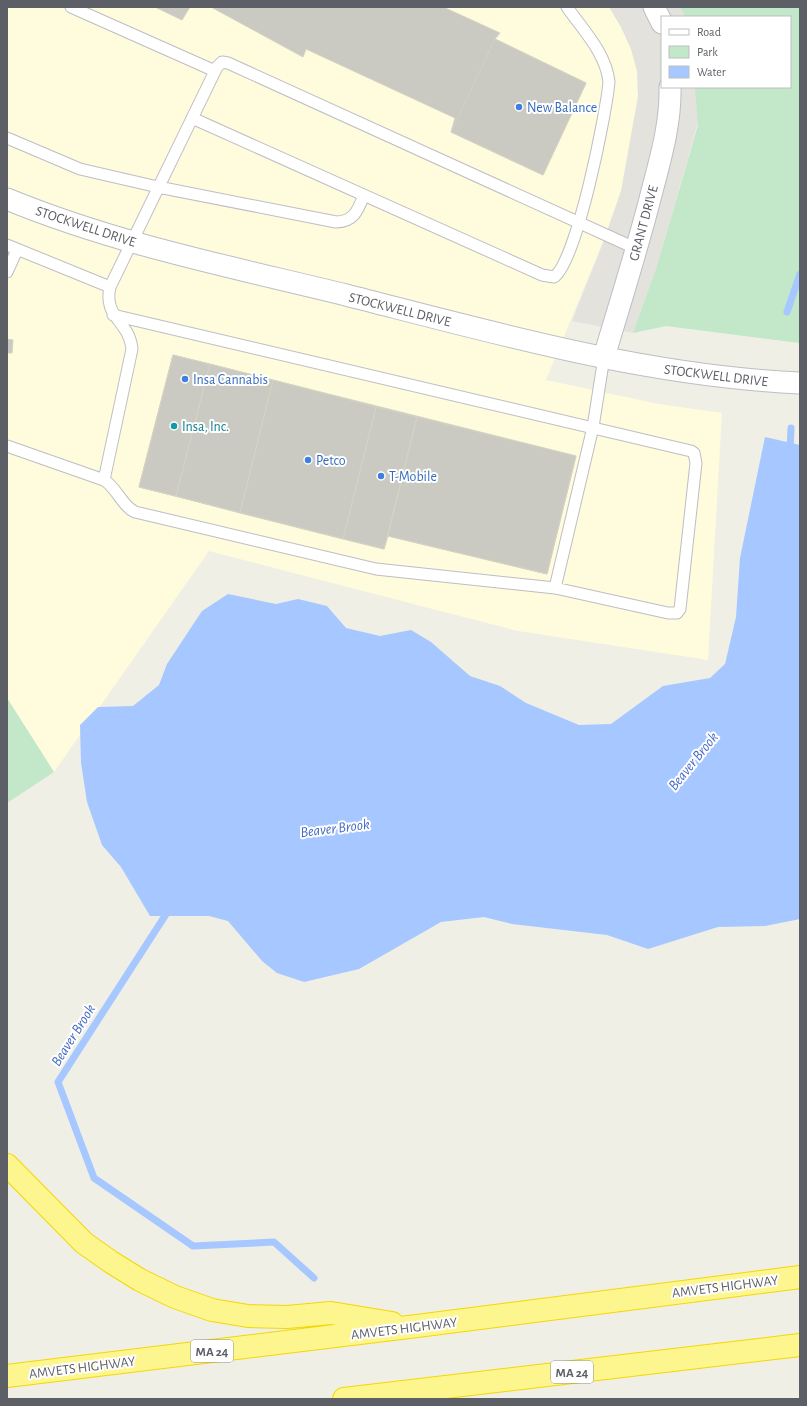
<svg xmlns="http://www.w3.org/2000/svg" width="807" height="1406" viewBox="0 0 807 1406" font-family="'Alegreya Sans',sans-serif">
<rect width="100%" height="100%" fill="#efefe5"/>
<path fill="#fefcdc" d="M7 7H609L621 27 631 49 637 71 638 96 635 121 621 191 612 220 546 380 659 404 722 413 708 660 518 631 209 551 54 772 7 698Z"/>
<path fill="#e3e2dd" d="M609 7H731L729 17H662V87H708L657 266 633 333 572 321 600 251 621 191 638 96 637 71 631 49 621 27Z"/>
<path fill="#c2e7c9" d="M680 7H800V343L666 326 633 333 657 266 698 125 695 87H790V17H686Z
M7 698 54 772 7 803Z"/>
<path fill="#a6c7ff" d="M765 437 800 445V919L765 926 718 927 648 949 607 935 512 924 484 917 441 922 359 969 304 982 277 973 262 961 228 921 209 916H150L121 867 102 845 87 802 81 763 80 725 98 707 133 706 159 685 167 664 202 611 228 594 276 604 298 599 327 606 346 628 380 636 411 630 431 642 470 676 500 686 526 703 579 725 611 724 663 686 710 678 725 664 736 617 740 558Z"/>
<g fill="none" stroke-linecap="round" stroke-linejoin="round">
<path stroke="#a6c7ff" stroke-width="7" d="M787 312 800 274
M790 451 791 428
M170 908 58 1082 94 1178 193 1246 274 1242 314 1278"/>
</g>
<path fill="#cac9c2" stroke="#d4d2c3" d="M155 7H190L182 20Z
M211 7H443L500 33 495 39 586 83 543 175 451 132 455 118 306 49 303 57Z
M495 39 586 83 543 175 451 132Z
M7 339 13 340 12 353H7Z
M173 355 576 456 547 574 388 536 384 549 139 487Z
M173 355 210 364 176 496 139 487Z
M210 364 273 380 240 513 176 496Z
M273 380 376 407 343 539 240 513Z
M376 407 417 417 384 549 343 539Z
M417 417 576 456 547 574 388 536Z"/>
<g fill="none" stroke-linecap="round" stroke-linejoin="round">
<defs>
<path id="lane" d="M71 7 215 71
M192 118 542 275 554 277C577 261 606 114 609 82 606 53 583 30 567 7
M7 138 80 169 158 187 336 222C354 222 358 210 364 195
M7 245 110 287
M7 272 17 250
M7 446 104 480C117 488 122 506 135 512L376 569 555 588 668 613H677L680 609 696 463 694 453 691 451 113 315
M104 480 132 349C129 320 103 318 110 287L217 67 222 62 228 63 637 249
M555 588 593 427 604 357"/>
<path id="street" d="M654 7 662 23
M7 199C116 244 232 267 346 295 495 333 645 376 800 383
M604 357C620 303 637 250 651 195 660 160 671 124 670 87"/>
<path id="highway" d="M7 1165 84 1243 111 1262 140 1280 175 1297 212 1310 248 1316 287 1317 331 1313 392 1323
M7 1376 417 1326 800 1277
M344 1399 800 1345"/>
</defs>
<use href="#lane" stroke="#bdbec4" stroke-width="13"/>
<use href="#street" stroke="#bdbec4" stroke-width="23"/>
<use href="#highway" stroke="#f5d700" stroke-width="24"/>
<use href="#lane" stroke="#fff" stroke-width="11"/>
<use href="#street" stroke="#fff" stroke-width="21"/>
<use href="#highway" stroke="#fdf68f" stroke-width="22"/>
</g>
<g fill="#3f7fe0" stroke="#fff" stroke-width="1.5">
<circle cx="519" cy="107" r="4"/>
<circle cx="185" cy="379" r="4"/>
<circle cx="308" cy="460" r="4"/>
<circle cx="381" cy="476" r="4"/>
</g>
<circle fill="#0f9aa8" stroke="#fff" stroke-width="1.5" cx="174" cy="426" r="4"/>
<g text-anchor="middle" stroke-width="4" stroke-linejoin="round" paint-order="stroke">
<g fill="#fff" stroke="#8e8f94" stroke-width="1">
<rect x="191" y="1340" width="42" height="22" rx="3"/>
<rect x="551" y="1361" width="42" height="22" rx="3"/>
</g>
<g font-size="13" font-weight="bold" fill="#5d5f66">
<text x="212" y="1356">MA 24</text>
<text x="572" y="1377">MA 24</text>
</g>
<g font-size="14" fill="#366cbe" stroke="#fff" text-anchor="start">
<text x="527" y="112">New Balance</text>
<text x="193" y="384">Insa Cannabis</text>
<text x="316" y="465">Petco</text>
<text x="389" y="481">T-Mobile</text>
</g>
<g font-size="14" fill="#5d5f66" stroke="#fff">
<text transform="translate(643 223) rotate(-75)" y="5">GRANT DRIVE</text>
<text transform="translate(86 226) rotate(18)" y="5">STOCKWELL DRIVE</text>
<text transform="translate(400 309) rotate(14)" y="5">STOCKWELL DRIVE</text>
<text transform="translate(716 375) rotate(7)" y="5">STOCKWELL DRIVE</text>
<text transform="translate(725 1286) rotate(-7)" y="5">AMVETS HIGHWAY</text>
<text transform="translate(404 1328) rotate(-7)" y="5">AMVETS HIGHWAY</text>
<text transform="translate(82 1367) rotate(-7)" y="5">AMVETS HIGHWAY</text>
</g>
<g font-size="14" fill="#0d838f" stroke="#fff" text-anchor="start">
<text x="182" y="431">Insa, Inc.</text>
</g>
<g font-size="15" font-style="italic" fill="#466cc4" stroke="#fff">
<text transform="translate(693 761) rotate(-51)" y="5">Beaver Brook</text>
<text transform="translate(335 828) rotate(-7)" y="5">Beaver Brook</text>
<text transform="translate(73 1035) rotate(-58)" y="5">Beaver Brook</text>
</g>
</g>
<rect width="807" height="1406" fill="none" stroke="#5d5f66" stroke-width="16"/>
<rect x="661" y="16" width="130" height="72" fill="#ffffff" stroke="#bebfc2"/>
<rect x="669" y="29" width="20" height="6" fill="#ffffff" stroke="#bebfc2"/>
<text x="697" y="36" font-size="12" fill="#5d5f66">Road</text>
<rect x="669" y="46" width="20" height="12" fill="#c2e7c9" stroke="#bebfc2"/>
<text x="697" y="56" font-size="12" fill="#5d5f66">Park</text>
<rect x="669" y="66" width="20" height="12" fill="#a6c7ff" stroke="#bebfc2"/>
<text x="697" y="76" font-size="12" fill="#5d5f66">Water</text>
</svg>
